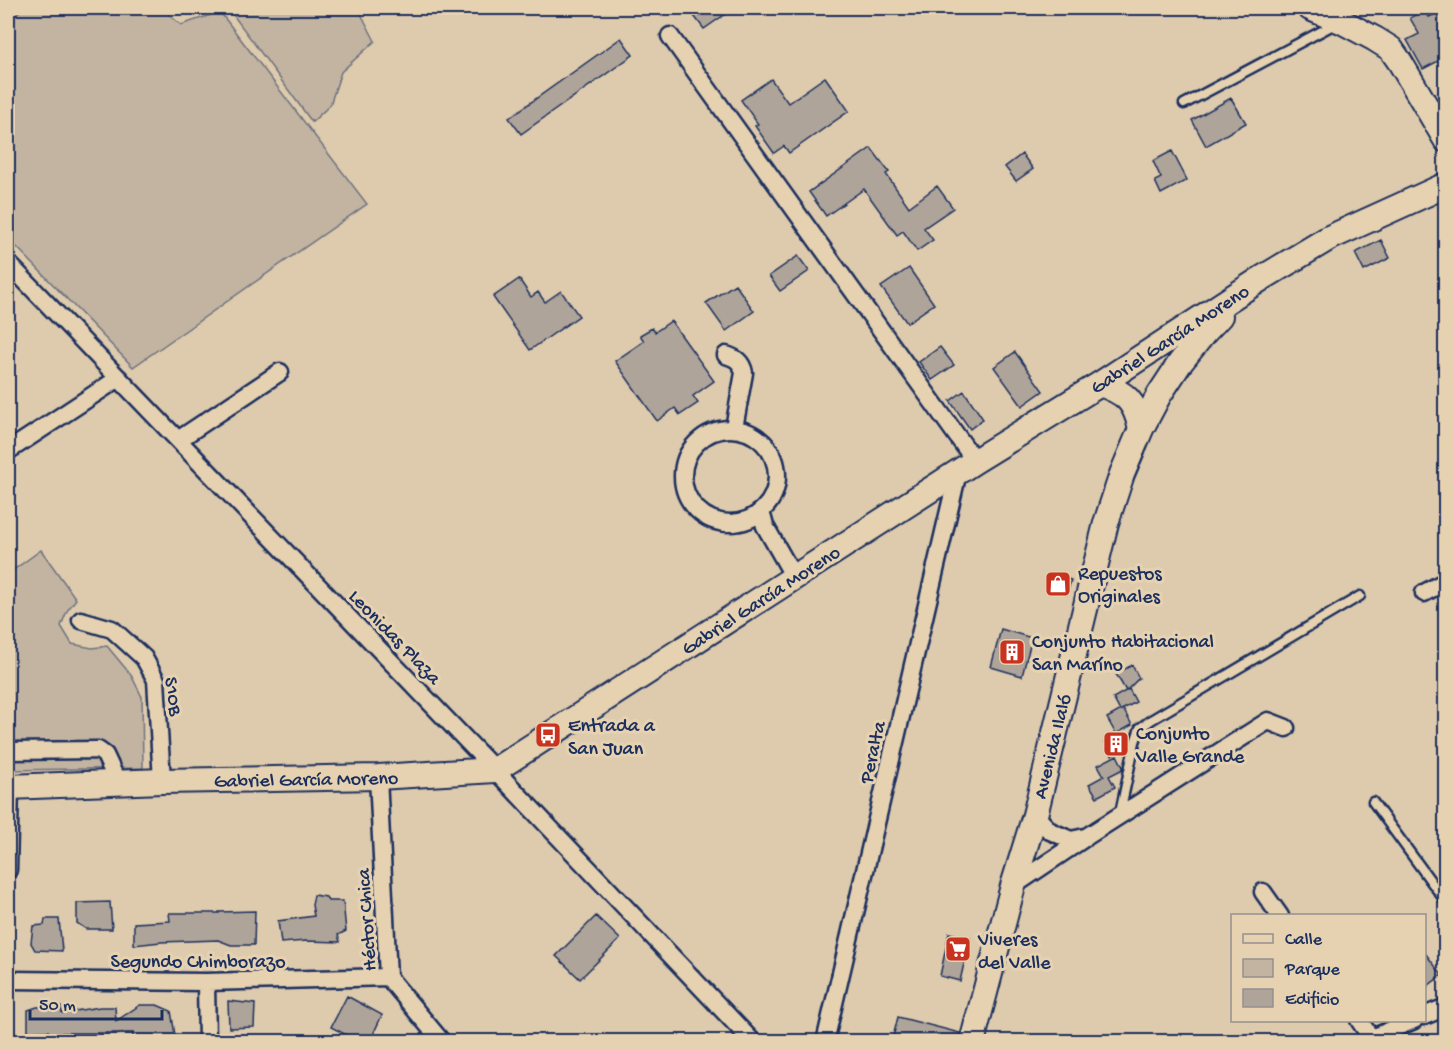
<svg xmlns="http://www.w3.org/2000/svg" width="1453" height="1049" viewBox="0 0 1453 1049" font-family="'Gochi Hand',sans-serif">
<rect width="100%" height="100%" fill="#decbad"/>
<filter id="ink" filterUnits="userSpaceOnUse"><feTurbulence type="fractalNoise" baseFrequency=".0167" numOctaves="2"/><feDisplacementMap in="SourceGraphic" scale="12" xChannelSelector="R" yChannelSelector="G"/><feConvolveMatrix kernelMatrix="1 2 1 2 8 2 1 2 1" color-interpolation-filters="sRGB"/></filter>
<g filter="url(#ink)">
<path fill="#c2b4a1" stroke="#6e7280" stroke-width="1.5" d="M22 8H161L181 25 220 12 367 204 133 367 8 238V24Z
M228 8H358L375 41 341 72 330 105 312 122Z
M41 550 76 599 67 611 61 626 72 644 92 648 107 646 131 675 142 697 143 768 8 770V574Z"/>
<path fill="#aea499" stroke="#1b2f5e" stroke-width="1.5" d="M688 8H734L704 29Z
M1446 9V57L1423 69 1407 40 1419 34 1410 18 1425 10 1429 17Z
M621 38 633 55 521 134 509 118Z
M825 77 849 111 789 153 784 146 774 153 755 126 758 124 741 100 771 79 788 103Z
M1231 98 1246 123 1206 146 1192 120Z
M871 148 889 172 886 174 909 207 937 186 953 208 924 228 933 240 917 251 903 231 897 235 864 189 826 216 809 192Z
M1172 151 1187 180 1161 194 1155 181 1161 178 1153 161Z
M1022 154 1033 169 1016 181 1005 167Z
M1381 240 1390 258 1364 271 1355 253Z
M798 256 809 271 780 291 769 276Z
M909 268 934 304 907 323 881 287Z
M519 279 531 297 538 292 545 302 561 291 579 316 530 350 493 297Z
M735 284 754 311 726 331 706 303Z
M671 321 714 381 693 396 698 403 680 415 675 408 657 421 615 361 644 341 640 335 652 328 655 332Z
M940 347 954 365 932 380 919 362Z
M1015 352 1043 391 1022 406 994 367Z
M964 391 983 419 970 429 950 401Z
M1050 574 1071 580 1067 594 1046 588Z
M1001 629 1032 638 1022 676 991 667Z
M1132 665 1139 678 1126 691 1116 674Z
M1129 689 1136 702 1120 711 1113 698Z
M1123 709 1132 725 1116 734 1107 718Z
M1120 733 1127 747 1112 755 1105 742Z
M1117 755 1123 767V769L1109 776 1115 787 1097 797 1089 784 1104 776 1098 765Z
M314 895 326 897 328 901H343L346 931 338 935 340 942 306 941 281 943 278 921 314 916 312 905Z
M110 902 112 929H86L77 923V903Z
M255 911 254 945H231L218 940 161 942 134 945V923L170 921 169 913H219V912Z
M596 916 620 939 580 979 556 956Z
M45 919H59L62 951 35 950 31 943 33 926 44 925Z
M949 933 970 938 960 981 940 976Z
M1425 953 1442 975 1425 988Z
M347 996 382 1015 370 1041H358L331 1027Z
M228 1001 255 1004 254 1027 229 1028Z
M140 1005H157L171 1011 176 1041H132L133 1033H62L63 1039 48 1040V1031L28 1032V1010L37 1007H61L62 1013 100 1007H115L116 1021Z
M898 1017 960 1033 958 1041H892Z"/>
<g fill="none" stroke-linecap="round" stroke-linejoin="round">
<defs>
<path id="lane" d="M1184 104 1335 24
M1373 802 1446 902
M1120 813 1135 742 1140 728 1151 720 1360 596"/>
<path id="street" d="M670 36 975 461
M8 263 495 770 753 1042
M726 355C736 358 742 362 744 373L734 428
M683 476a47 47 0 1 1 94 0a47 47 0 1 1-94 0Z
M178 440 280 372
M8 451 119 378
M761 512 765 526 794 577
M1424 593 1446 581
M81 620 112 629 144 658 156 680 162 781
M8 751 98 750 105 755 118 783
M378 777 388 977 442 1042
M1035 815 1050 831 1071 840 1085 837
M8 870 10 787
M1013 886 1086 837 1268 721 1286 728
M1263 892 1280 916
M8 980 206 982 388 977
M206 982 207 1042
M1424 1016 1446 1007
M1359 1020 1371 1038
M825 1042 958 472
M1363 1042 1414 1020"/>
<path id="secondary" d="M1310 8 1341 21 1375 39 1391 49 1400 62 1446 140
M1100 384C1127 393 1135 402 1141 429
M8 787 162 781 378 777 495 770 975 461 1100 384 1259 280 1329 238 1446 185
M972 1042 1013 886 1035 815 1106 523 1122 474 1141 429 1159 395 1180 363 1204 333 1220 316"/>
</defs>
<use href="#lane" stroke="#1b2f5e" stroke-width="13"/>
<use href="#street" stroke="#1b2f5e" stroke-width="21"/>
<use href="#secondary" stroke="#1b2f5e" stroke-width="28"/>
<use href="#lane" stroke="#e6d2b0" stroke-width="8"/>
<use href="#street" stroke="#e6d2b0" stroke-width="16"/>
<use href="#secondary" stroke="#e6d2b0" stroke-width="24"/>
</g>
</g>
<defs>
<symbol id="shop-square" viewBox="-11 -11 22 22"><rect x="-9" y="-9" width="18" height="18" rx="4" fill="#c8321e" stroke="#e6d2b0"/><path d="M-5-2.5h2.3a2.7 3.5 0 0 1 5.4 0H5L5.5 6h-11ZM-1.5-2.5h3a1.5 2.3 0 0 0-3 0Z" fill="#fff"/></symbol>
<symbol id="building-square" viewBox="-11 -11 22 22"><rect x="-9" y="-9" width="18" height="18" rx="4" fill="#c8321e" stroke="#e6d2b0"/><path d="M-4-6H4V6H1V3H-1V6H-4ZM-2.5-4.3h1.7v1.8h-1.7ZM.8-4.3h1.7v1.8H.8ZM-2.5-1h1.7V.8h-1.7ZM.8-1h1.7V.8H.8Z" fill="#fff"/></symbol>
<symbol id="bus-square" viewBox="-11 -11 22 22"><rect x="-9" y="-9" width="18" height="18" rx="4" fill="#c8321e" stroke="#e6d2b0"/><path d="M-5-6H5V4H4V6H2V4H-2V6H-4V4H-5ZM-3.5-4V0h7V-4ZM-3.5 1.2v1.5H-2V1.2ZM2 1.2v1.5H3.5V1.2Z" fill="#fff"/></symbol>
<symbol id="supermarket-square" viewBox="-11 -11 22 22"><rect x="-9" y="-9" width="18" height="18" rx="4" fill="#c8321e" stroke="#e6d2b0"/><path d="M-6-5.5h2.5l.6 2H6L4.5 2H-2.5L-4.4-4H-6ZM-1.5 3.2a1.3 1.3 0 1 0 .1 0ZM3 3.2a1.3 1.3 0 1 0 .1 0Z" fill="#fff"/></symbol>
</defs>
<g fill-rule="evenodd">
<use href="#shop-square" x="1043" y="569" width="30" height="30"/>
<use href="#building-square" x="997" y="637" width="30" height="30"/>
<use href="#bus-square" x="533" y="720" width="30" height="30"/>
<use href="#building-square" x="1101" y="729" width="30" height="30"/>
<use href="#supermarket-square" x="943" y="934" width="30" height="30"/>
</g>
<g text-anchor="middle" stroke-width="6" stroke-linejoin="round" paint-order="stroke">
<g font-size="20" fill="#1b2f5e" stroke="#e6d2b0">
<text transform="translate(1169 338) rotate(-33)" y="7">Gabriel García Moreno</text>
<text transform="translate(760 599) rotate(-33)" y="7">Gabriel García Moreno</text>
<text transform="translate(396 636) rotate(46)" y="7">Leonidas Plaza</text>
<text transform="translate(175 696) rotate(82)" y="7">S10B</text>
<text transform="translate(1051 746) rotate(-76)" y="7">Avenida Ilaló</text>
<text transform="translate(871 752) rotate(-77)" y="7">Peralta</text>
<text transform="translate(306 778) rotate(-1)" y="7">Gabriel García Moreno</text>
<text transform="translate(365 920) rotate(-94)" y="7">Héctor Chica</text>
<text x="198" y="967">Segundo Chimborazo</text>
</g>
<g font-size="20" fill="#1b2f5e" stroke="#e6d2b0" text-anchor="start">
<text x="1078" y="579">Repuestos<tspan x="1078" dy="23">Originales</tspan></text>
<text x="1032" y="647">Conjunto Habitacional<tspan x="1032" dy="23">San Maríno</tspan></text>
<text x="568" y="731">Entrada a<tspan x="568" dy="23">San Juan</tspan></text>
<text x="1136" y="739">Conjunto<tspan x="1136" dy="23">Valle Grande</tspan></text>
<text x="978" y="945">Viveres<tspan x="978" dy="23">del Valle</tspan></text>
</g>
</g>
<rect width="1453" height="1049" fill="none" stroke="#e6d2b0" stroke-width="30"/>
<rect x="15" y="15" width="1423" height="1019" fill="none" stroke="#1b2f5e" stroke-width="2" filter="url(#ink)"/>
<rect x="1231" y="914" width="195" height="108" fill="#e6d2b0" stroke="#95918f" stroke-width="1.5"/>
<rect x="1243" y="934" width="30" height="9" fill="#e6d2b0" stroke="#95918f" stroke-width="1.5"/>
<text x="1285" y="944" font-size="18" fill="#1b2f5e">Calle</text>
<rect x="1243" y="959" width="30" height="18" fill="#c2b4a1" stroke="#95918f" stroke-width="1.5"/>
<text x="1285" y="974" font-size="18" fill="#1b2f5e">Parque</text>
<rect x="1243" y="989" width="30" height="18" fill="#aea499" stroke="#95918f" stroke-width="1.5"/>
<text x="1285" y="1004" font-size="18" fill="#1b2f5e">Edificio</text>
<path d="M30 1010v9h132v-9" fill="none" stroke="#1b2f5e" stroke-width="3"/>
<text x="39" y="1010" font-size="18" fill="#1b2f5e" stroke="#e6d2b0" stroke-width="4.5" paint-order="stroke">50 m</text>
</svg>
